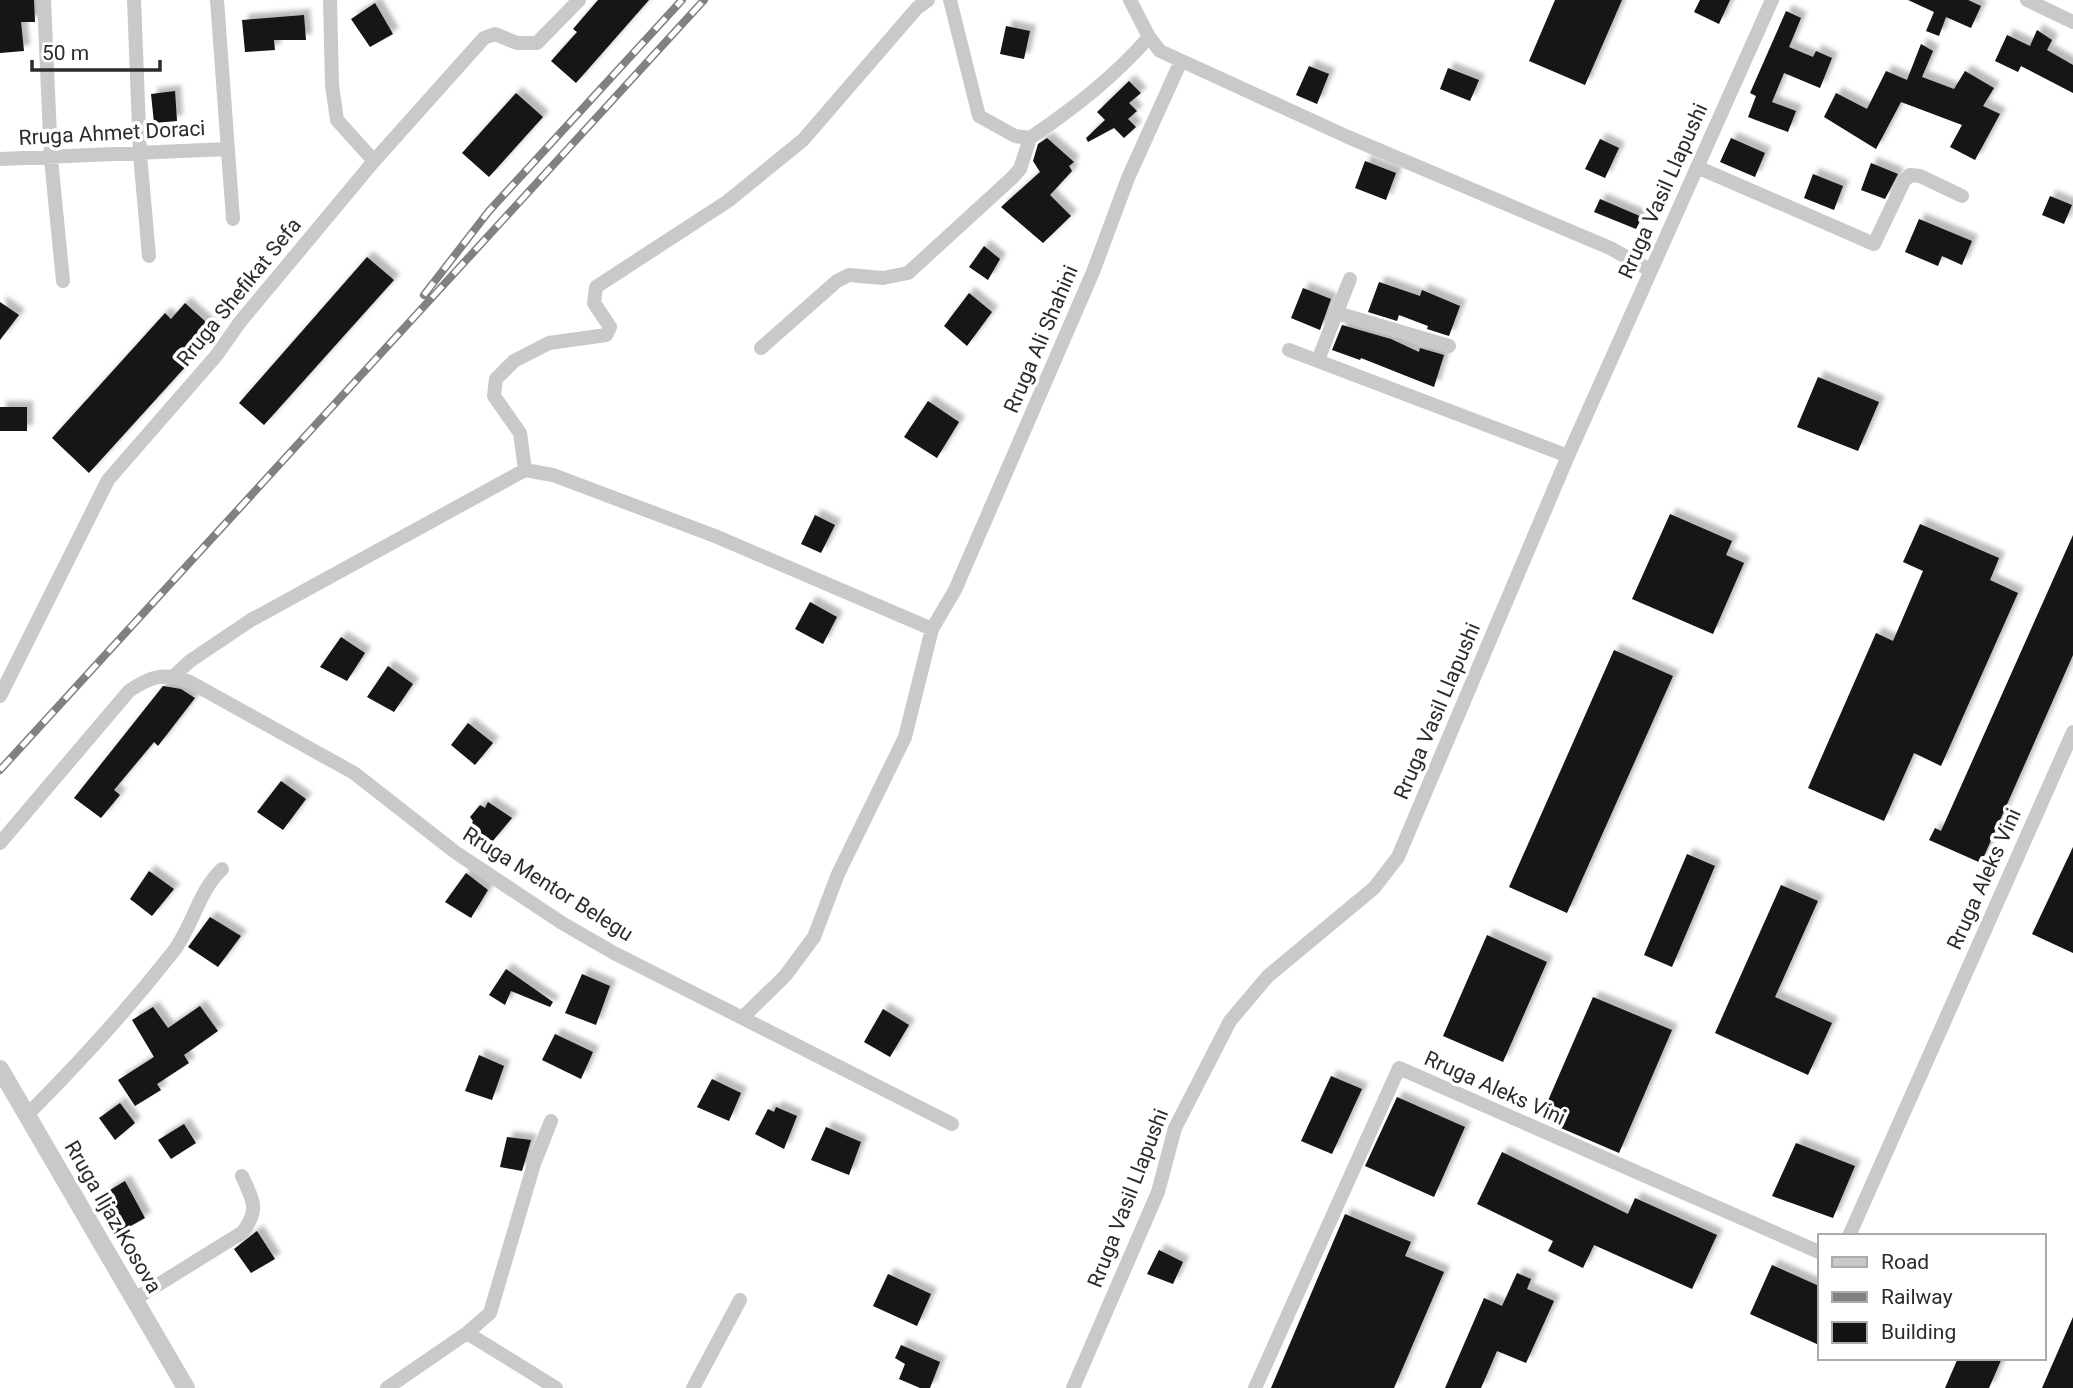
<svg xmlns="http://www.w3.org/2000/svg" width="2073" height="1388" font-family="Roboto,sans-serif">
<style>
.building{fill:#131313;filter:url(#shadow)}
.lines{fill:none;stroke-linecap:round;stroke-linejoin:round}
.minor{stroke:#c9c9c9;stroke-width:14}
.tertiary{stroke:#c9c9c9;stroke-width:18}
.rail-casing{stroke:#818181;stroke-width:8}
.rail{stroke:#fff;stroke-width:5;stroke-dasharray:16;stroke-linecap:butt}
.labels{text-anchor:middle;stroke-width:7;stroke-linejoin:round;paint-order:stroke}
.street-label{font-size:21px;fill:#2c2c2c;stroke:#fff}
</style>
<defs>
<filter id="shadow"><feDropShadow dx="6" dy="-6" stdDeviation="2" flood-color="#0004"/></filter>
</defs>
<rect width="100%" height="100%" fill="#fff"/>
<path class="building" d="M0 0H34L35 22H21L24 51 0 53Z
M598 0H649L576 83 551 61 577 32 573 29Z
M1555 0H1622L1585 85 1529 61Z
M1700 0H1730L1719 24 1694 12Z
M1908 0H1968L1981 6 1971 28 1946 17 1939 36 1926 31 1934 12Z
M375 3 393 34 370 47 351 19Z
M1786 11 1801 18 1789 47 1813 57 1816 51 1832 58 1820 88 1784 73 1772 102 1796 111 1788 132 1748 117 1756 96 1750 93Z
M304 15 306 40H274L275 50 245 52 242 20Z
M1006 26 1030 31 1024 59 1000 54Z
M2037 30 2052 40 2047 50 2073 65V93L2021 66 2018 72 1995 61 2007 35 2030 46Z
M1921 44 1933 51 1922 77 1954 89 1965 71 1994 88 1983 106 2000 114 1975 160 1950 147 1962 125 1901 102 1876 149 1824 117 1836 93 1867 109 1886 71 1907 80Z
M1309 66 1329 74 1317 104 1296 95Z
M1448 68 1479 80 1470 101 1440 89Z
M1129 81 1141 93 1129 103 1137 111 1128 119 1136 127 1124 138 1114 128 1088 142 1086 138 1105 120 1097 112Z
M175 91 177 121 154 123 151 94Z
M516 93 543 117 489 177 462 153Z
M1047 138 1074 162 1069 166 1072 171 1050 195 1071 216 1043 243 1001 207 1040 172 1033 161 1038 144Z
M1731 138 1765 153 1755 177 1720 162Z
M1600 139 1619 148 1605 178 1585 169Z
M1365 161 1396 173 1386 200 1355 188Z
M1871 163 1898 174 1885 199 1861 190Z
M1813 174 1843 186 1834 210 1804 198Z
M2050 196 2072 205 2064 224 2042 215Z
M1600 199 1642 217 1636 229 1594 212Z
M1919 219 1972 241 1962 265 1942 256 1938 266 1905 252Z
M984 246 1000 259 988 280 969 267Z
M367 257 394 280 264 425 239 403Z
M1379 282 1420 296 1422 290 1460 306 1449 336 1427 329 1428 326 1399 315 1397 321 1368 312Z
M1303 288 1331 299 1320 330 1291 318Z
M969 293 992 312 967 346 944 326Z
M0 302 19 315 0 340Z
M185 303 217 332 89 473 52 438 165 313 171 319Z
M1342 325 1391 339 1419 352 1420 348 1444 355 1434 387 1361 358 1360 360 1332 350Z
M1818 377 1879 402 1858 451 1797 427Z
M928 401 959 422 937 458 904 437Z
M0 407H27V431H0Z
M1670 514 1732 541 1726 555 1744 563 1713 634 1632 599Z
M815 515 835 525 821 553 801 544Z
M1920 524 1999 558 1990 580 2018 593 1941 766 1914 753 1884 821 1808 788 1876 633 1893 641 1923 571 1903 562Z
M2073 535V655L1981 863 1929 840 1935 828 1941 831Z
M810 602 837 617 823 644 795 629Z
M341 637 365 653 347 681 320 667Z
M1614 650 1673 676 1567 913 1509 887Z
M388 666 413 684 394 712 367 697Z
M163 686 181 689 195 698 158 746 154 742 114 790 120 795 101 818 74 798Z
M468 723 493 743 475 765 451 745Z
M281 781 306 799 283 830 257 812Z
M488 802 512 818 492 842 470 827 473 821 470 817 480 805 485 808Z
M2073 847V953L2032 934Z
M1687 854 1715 866 1672 967 1644 955Z
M149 871 174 889 152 916 130 899Z
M466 873 488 890 471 918 445 902Z
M1781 885 1818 901 1775 997 1832 1023 1808 1075 1715 1033Z
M210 917 241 936 218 967 188 947Z
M1487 935 1547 962 1503 1062 1443 1036Z
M506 969 553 1002 550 1007 511 991 505 1005 489 995Z
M582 974 610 986 596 1025 565 1013Z
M1593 997 1672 1030 1619 1153 1540 1119Z
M200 1006 218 1031 184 1055 189 1063 157 1084 161 1090 135 1106 118 1080 154 1057 132 1020 153 1007 168 1028Z
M883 1009 909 1025 890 1057 864 1042Z
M555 1034 593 1052 581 1079 542 1060Z
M479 1055 504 1066 492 1100 465 1091Z
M1331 1076 1362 1089 1332 1154 1301 1141Z
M712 1079 741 1093 729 1121 697 1107Z
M1397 1097 1465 1127 1434 1197 1365 1166Z
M120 1103 135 1123 115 1140 99 1118Z
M776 1107 797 1116 784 1149 755 1134 768 1109 774 1112Z
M184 1124 196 1143 171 1159 158 1140Z
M826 1127 861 1142 849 1175 811 1160Z
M507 1137 531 1140 522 1171 500 1167Z
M1796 1143 1855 1166 1833 1218 1772 1196Z
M1502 1152 1628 1214 1635 1198 1717 1235 1692 1289 1594 1245 1583 1268 1548 1251 1553 1241 1477 1204Z
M125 1181 145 1218 115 1235 101 1211 111 1203 105 1193Z
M1345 1214 1411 1242 1405 1256 1444 1272 1394 1388H1271Z
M257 1231 275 1259 251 1273 234 1249Z
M1159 1250 1183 1262 1173 1284 1147 1274Z
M1772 1265 1819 1286V1345L1750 1314Z
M1517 1273 1531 1279 1527 1289 1554 1301 1526 1363 1497 1351 1481 1388H1445L1484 1298 1502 1306Z
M888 1274 931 1294 917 1326 873 1306Z
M2073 1317V1388H2042Z
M901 1345 940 1362 930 1388H920L899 1379 905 1364 895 1358Z
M1958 1358H2002L1989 1388H1945Z"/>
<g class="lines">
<path class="minor" d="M44 0 51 159 63 281
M134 0 140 154 149 256
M217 0 233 219
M330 0 332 85 337 120 374 161
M950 0 979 116 1015 136 1030 138C1074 108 1113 78 1149 37
M1130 0 1149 37 1160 51 1348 137 1610 248 1650 270
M2027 0 2073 22
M0 159 227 149
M1697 167 1874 244 1904 181 1910 175 1920 176 1962 196
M1337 313 1449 346
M761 348 837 281 849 275 883 278 908 273 1012 178 1020 169 1030 138
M1289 350 1568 456
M1318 360 1350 279
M525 470 520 433 494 396 496 379 514 361 549 343 606 335 610 327 594 303 596 287 728 201 803 140 917 8 928 0
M174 676 190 661 251 620 525 470 553 475 715 536 932 629
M0 696 108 480 216 356 240 322 374 161 484 38 495 34 517 43H537L579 0
M0 843 129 691C151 676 164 672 190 682L354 773 455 852 562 923 614 953 952 1124
M744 1016 785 976 814 937 838 874 905 737 932 629 955 590 1093 272 1128 178 1181 61
M27 1115C78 1064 128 1009 173 952 193 926 198 892 222 869
M1849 1236 2073 732
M135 1299 243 1232C260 1208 253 1201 242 1176
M467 1333 556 1388
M387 1388 467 1333 490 1313 534 1164 551 1121
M693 1388 740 1300
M1073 1388 1158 1192 1175 1128 1230 1021 1268 976 1374 888 1398 857 1568 456 1772 0
M1255 1388 1399 1068 1819 1252"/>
<path class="tertiary" d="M0 1069 186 1388"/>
<g class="rail-casing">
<path id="rail" d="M424 295 489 211 682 0
M0 770 704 0"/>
</g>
<use href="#rail" class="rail"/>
</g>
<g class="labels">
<g class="street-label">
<text transform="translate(112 133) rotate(-3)" y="7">Rruga Ahmet Doraci</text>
<text transform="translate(1663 191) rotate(-66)" y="7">Rruga Vasil Llapushi</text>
<text transform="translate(239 292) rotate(-51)" y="7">Rruga Shefikat Sefa</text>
<text transform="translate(1041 339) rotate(-67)" y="7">Rruga Ali Shahini</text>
<text transform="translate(1437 711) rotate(-67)" y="7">Rruga Vasil Llapushi</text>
<text transform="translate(1984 879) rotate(-66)" y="7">Rruga Aleks Vini</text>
<text transform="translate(548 884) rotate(32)" y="7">Rruga Mentor Belegu</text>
<text transform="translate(1495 1088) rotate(24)" y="7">Rruga Aleks Vini</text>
<text transform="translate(1128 1198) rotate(-69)" y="7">Rruga Vasil Llapushi</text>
<text transform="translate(113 1217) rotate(60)" y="7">Rruga Iljaz Kosova</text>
</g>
</g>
<rect x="1818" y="1234" width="228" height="126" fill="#ffffff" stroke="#ababab" stroke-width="2"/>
<rect x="1832" y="1257" width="35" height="10" fill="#c9c9c9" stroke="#ababab" stroke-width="2"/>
<text x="1881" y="1269" font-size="21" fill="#2c2c2c">Road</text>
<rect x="1832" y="1292" width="35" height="10" fill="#818181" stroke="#ababab" stroke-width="2"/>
<text x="1881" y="1304" font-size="21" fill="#2c2c2c">Railway</text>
<rect x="1832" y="1322" width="35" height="21" fill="#131313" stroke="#ababab" stroke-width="2"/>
<text x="1881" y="1339" font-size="21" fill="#2c2c2c">Building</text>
<path d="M32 60v10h128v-10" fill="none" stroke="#2c2c2c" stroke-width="3.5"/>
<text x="42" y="60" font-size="21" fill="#2c2c2c" stroke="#ffffff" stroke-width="5" paint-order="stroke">50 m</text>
</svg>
